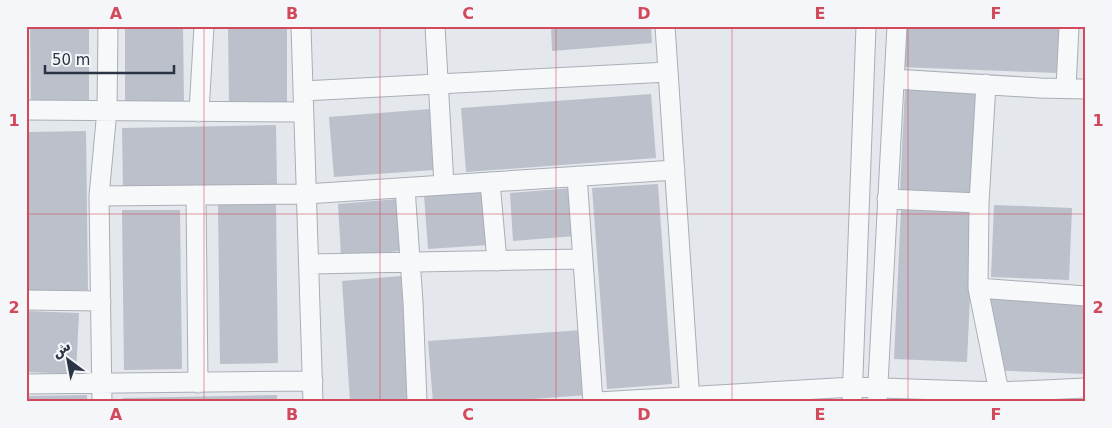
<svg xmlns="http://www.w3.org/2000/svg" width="1112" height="428" font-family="'DejaVu Sans','Noto Sans Arabic',sans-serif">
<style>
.building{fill:#bbc0ca}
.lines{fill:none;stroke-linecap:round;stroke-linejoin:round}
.minor-casing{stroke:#a9aeb7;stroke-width:21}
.minor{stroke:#f7f8fa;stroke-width:19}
.grid{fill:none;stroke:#d1495b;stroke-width:1;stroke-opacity:0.55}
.neatline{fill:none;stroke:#d1495b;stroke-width:2}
.grid-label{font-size:16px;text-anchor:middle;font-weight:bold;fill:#d1495b}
</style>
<rect width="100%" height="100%" fill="#e4e7ec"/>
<path class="building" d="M30 26H89V101L31 102Z
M125 26H183L184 102 125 103Z
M228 26H287V104L229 105Z
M551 26H651L652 43 552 51Z
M903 26H1060L1058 73 901 67Z
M905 87 977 90 972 195 900 192Z
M651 94 656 158 466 172 461 108Z
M430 109 434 170 334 177 329 117Z
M276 125 277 186 123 189 122 128Z
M86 131 88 290 29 291 28 132Z
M658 184 672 384 607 389 592 188Z
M572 188 575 236 513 241 510 193Z
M484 190 488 245 428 249 424 195Z
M398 199 401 251 341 256 338 204Z
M276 204 278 363 220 364 218 205Z
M994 205 1072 208 1069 280 991 277Z
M901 209 974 211 967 362 894 359Z
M122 210H180L182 369 124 370Z
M401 276 410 402H350L342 281Z
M990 295 1086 299V374L987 370Z
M26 311 79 313 76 374 26 372Z
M582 330 587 395 490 402H433L428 341Z
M87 395V402H26V396Z
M277 395V402H123V398Z"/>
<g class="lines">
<g class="minor-casing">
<path id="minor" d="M301 26 313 402
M435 26 444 185
M665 26 690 402
M894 79 1040 88 1086 89
M986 84 979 203 978 288 999 392
M1066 88 1069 26
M303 91 668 72
M26 110 303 112
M199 112 204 26
M577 176 593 402
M490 182 497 261
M405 188 413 302 417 402
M196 195 198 383
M99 196 306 194 675 170
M887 199 979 203
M309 264 583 259
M978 288 1086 296
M26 300 101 301
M26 384 313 381
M102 402 99 196 107 110 108 26
M598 402 853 387 999 392 1086 388
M852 402 866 26
M877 402 897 26"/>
</g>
<use href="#minor" class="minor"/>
</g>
<path class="grid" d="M204 26V402M380 26V402M556 26V402M732 26V402M908 26V402M26 214H1086"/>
<rect width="1112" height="428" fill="none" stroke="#f4f6f9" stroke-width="55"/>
<g transform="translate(68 360) rotate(328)" stroke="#f4f6f9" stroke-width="4" paint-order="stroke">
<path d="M0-4L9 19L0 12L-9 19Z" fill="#2b3445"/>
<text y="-8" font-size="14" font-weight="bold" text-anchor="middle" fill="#2b3445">ش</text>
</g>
<path d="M45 65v8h129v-8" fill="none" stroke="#2b3445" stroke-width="2.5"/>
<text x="52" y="65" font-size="15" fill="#2b3445" stroke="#f4f6f9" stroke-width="4" paint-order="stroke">50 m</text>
<rect x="28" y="28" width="1056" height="372" class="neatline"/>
<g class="grid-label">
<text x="116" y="19">A</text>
<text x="292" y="19">B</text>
<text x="468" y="19">C</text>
<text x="644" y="19">D</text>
<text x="820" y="19">E</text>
<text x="996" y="19">F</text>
<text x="14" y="126">1</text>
<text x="1098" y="126">1</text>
<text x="14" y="313">2</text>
<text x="1098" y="313">2</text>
<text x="116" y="420">A</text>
<text x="292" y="420">B</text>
<text x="468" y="420">C</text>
<text x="644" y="420">D</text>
<text x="820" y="420">E</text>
<text x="996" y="420">F</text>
</g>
</svg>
